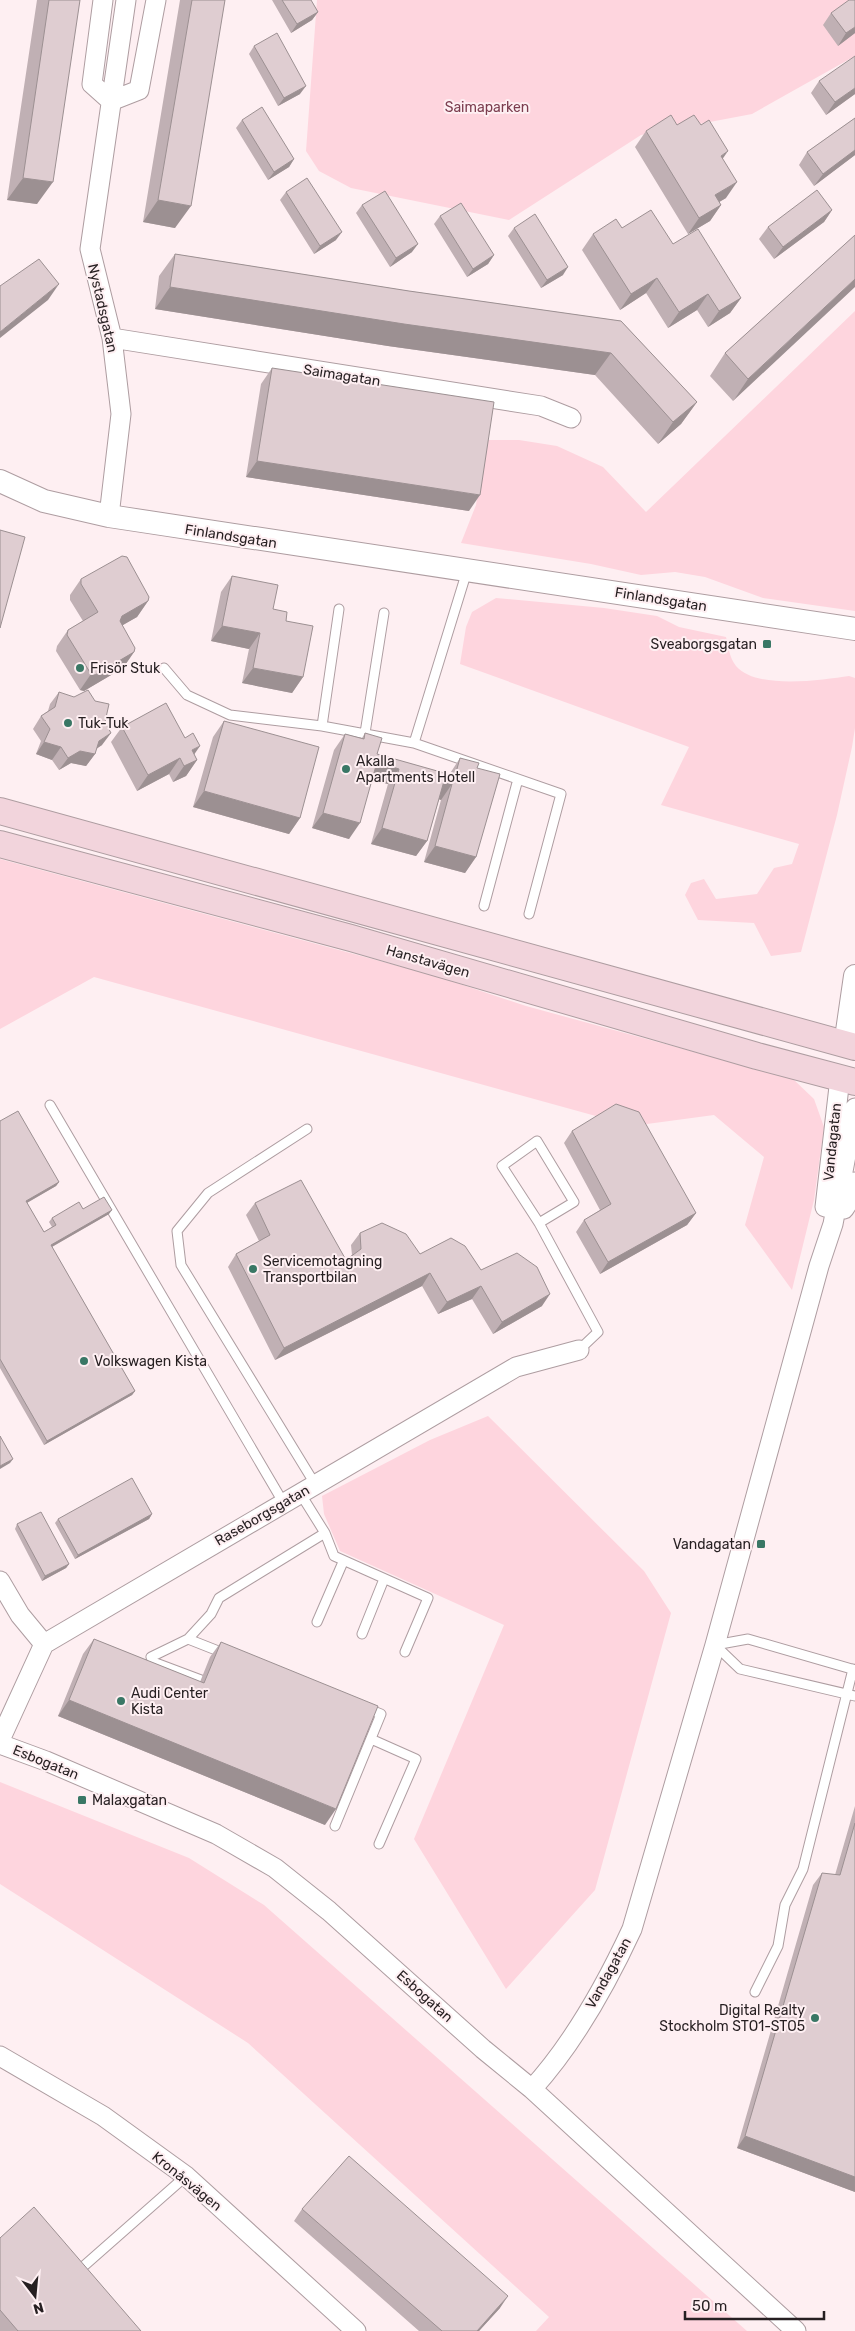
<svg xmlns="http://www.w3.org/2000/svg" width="855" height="2331" font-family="Rubik,sans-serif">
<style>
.green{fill:#fed5de}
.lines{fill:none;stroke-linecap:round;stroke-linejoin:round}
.service-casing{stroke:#ae9da1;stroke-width:11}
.minor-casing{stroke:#ae9da1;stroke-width:21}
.tertiary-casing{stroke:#ae9da1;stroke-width:24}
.secondary-casing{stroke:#ae9da1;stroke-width:28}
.service{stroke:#fff;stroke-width:9}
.minor{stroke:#fff;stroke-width:19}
.tertiary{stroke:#fff;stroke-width:22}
.secondary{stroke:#f2d4dc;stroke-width:26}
.wall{fill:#c0b0b4}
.shaded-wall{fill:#9c9092}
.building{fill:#dfcdd1;stroke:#9c9092}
.poi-dot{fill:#397765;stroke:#feeff2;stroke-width:2}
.labels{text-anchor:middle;stroke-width:4;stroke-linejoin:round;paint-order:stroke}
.park-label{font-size:14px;fill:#7c3d4f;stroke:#feeff2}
.street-label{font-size:14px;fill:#261f21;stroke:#feeff2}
.poi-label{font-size:14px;fill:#261f21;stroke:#feeff2;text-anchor:start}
</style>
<rect width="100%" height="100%" fill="#feeff2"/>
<path class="green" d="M317 0H855V56L752 114 641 135 509 220 351 188 319 171 306 151Z
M855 311V611L763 598 705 577 675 572 641 575 591 564 461 543 476 505 486 440H519L557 446 603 467 646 512Z
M496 598 604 608 657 616 679 627 726 637C729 648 729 657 736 666 756 690 822 680 849 676L855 678V728L852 747 837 815 801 952 771 956 754 923 698 920 685 895 691 883 704 879 716 899 757 894 774 868 792 864 799 844 661 805 689 747 460 664 466 627 472 612Z
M0 859 436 976 526 1006 793 1079 814 1099 824 1127 814 1200 792 1290 745 1225 764 1157 714 1115 632 1126 94 977 0 1029Z
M488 1416 644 1571 671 1613 595 1890 506 1989 414 1839 504 1625 340 1551 324 1514 322 1496 430 1440Z
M0 1782 189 1858 264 1905 747 2331H536L549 2317 248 2043 0 1884Z"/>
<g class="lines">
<g class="service-casing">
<path id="service" d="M164 668 187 695 230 715 322 726 414 743 561 794 529 914
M322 726 339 609
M365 733 384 613
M414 743 467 571
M484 906 518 779
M50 1105 283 1502
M307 1129 208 1193 177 1231 181 1265 315 1484
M539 1223 502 1166 537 1141 574 1202 539 1223 598 1332 579 1350
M325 1533 334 1556 428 1598 405 1652
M317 1622 343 1562
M362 1634 384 1579
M188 1639 151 1657 153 1662 201 1680
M715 1645 740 1669 855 1696
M715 1645 748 1639 855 1670
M226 1654 188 1639 211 1614 219 1598 325 1533 300 1493
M371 1739 416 1759 379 1844
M335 1826 381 1714 366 1708
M755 1992 778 1946 785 1905 803 1869 853 1669
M77 2272 186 2176"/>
</g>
<g class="minor-casing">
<path id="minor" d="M103 0 92 84 111 101 139 90 156 0
M112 338 541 406 571 418
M109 516 121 414 112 338 90 249 126 0
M825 1207 840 1078
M844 1209 851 1198 855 1182
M0 1581 20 1615 44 1644
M0 1740 44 1644 516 1367 579 1350
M0 1744 46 1761 216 1834 275 1868 329 1911 483 2049 532 2089 796 2331
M0 2056 103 2116 186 2176 356 2331
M532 2089C574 2043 606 1985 632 1929L715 1645 819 1266 833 1224 855 1108"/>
</g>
<g class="tertiary-casing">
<path id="tertiary" d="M0 481 44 501 109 516 855 629
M845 1045 855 976"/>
</g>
<g class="secondary-casing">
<path id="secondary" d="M0 811 855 1047
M0 844 351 938 757 1056 855 1082"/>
</g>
<use href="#service" class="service"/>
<use href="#minor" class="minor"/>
<use href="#tertiary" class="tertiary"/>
<use href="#secondary" class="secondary"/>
</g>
<path class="wall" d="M37 0H80L37 204 7 200Z
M180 0H225L175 228 143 222Z
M272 0H311L318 12 312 20 291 33Z
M831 13 855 33 838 46 823 25Z
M254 46 300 94 278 106 249 54Z
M819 81 855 94 826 115 811 93Z
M855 118V155L814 186 799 165 807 152Z
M242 120 294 159 289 167 268 180 236 128Z
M677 125 723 159 726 198 719 202 721 205 710 221 688 234 635 147 646 131Z
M286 192 336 240 314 254 280 200Z
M362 205 412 252 390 267 356 213Z
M832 210 824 222 774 259 759 239 768 227Z
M440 216 494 255 488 264 467 277 434 224Z
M514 228 563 275 541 288 508 236Z
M593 234 673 244 741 298 730 313 708 327 697 310 668 328 646 293 620 310 582 250Z
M855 235 733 401 710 376 725 353Z
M175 254 409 291 621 321 697 402 681 424 658 444 595 375 388 346 155 309 159 276Z
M272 368 469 511 246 477 261 384Z
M232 576 273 609 286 621 303 677 292 693 242 683 249 649 211 641 221 592Z
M81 579 148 601 137 617 122 625 134 652 123 668 84 691 80 690 56 651 57 646 68 630 83 621 70 600V595Z
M59 692 105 722 102 745 96 749 95 754 86 766 71 763 59 770 52 760 36 754 41 741 33 729 41 716 48 711 50 704Z
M224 721 300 818 289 834 193 807 213 737Z
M122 727 194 754 197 760 186 776 173 782 169 774 137 791 111 742Z
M365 733 377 754 449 775 460 758 477 768 476 857 465 873 424 862 441 800 439 799 427 841 416 856 371 844 388 784 372 780 349 839 312 828 334 750 345 734 362 738Z
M0 1121 59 1182 56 1186 27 1203 44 1232 52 1227 49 1222 52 1218 83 1209 109 1214 52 1247 135 1391 132 1395 44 1445 0 1368Z
M572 1131 696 1213 687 1225 600 1274 576 1232 584 1220 600 1210 564 1143Z
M255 1203 346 1260 352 1255 351 1245 360 1233 420 1254 481 1270 542 1306 493 1334 472 1299 438 1314 422 1286 275 1360 228 1267 236 1254 259 1241 246 1215Z
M152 1514 149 1519 75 1559 55 1523 58 1519Z
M17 1524 69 1564 66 1568 42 1581 15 1529Z
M94 1639 200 1682 210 1657 221 1642 325 1825 58 1716 83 1654Z
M855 1806V2192L737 2148 813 1885 822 1873 835 1875Z
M302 2209 500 2308 479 2331H419L294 2221Z
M0 2238 141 2331H0Z"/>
<path class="shaded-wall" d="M318 12 312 20 291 33 297 24Z
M855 27V33L838 46 846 33Z
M306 86 300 94 278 106 284 98Z
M855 88V94L826 115 835 102Z
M855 150V155L814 186 823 174Z
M728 151 717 167 721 156Z
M294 159 289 167 268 180 274 172Z
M23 178 53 182 37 204 7 200Z
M737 182 726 198 704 211 715 195Z
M158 200 191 206 175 228 143 222Z
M721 205 710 221 688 234 699 218Z
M832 210 824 222 774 259 783 247Z
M342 232 336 240 314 254 320 246Z
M418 244 412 252 390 267 396 258Z
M494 255 488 264 467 277 473 269Z
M568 267 563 275 541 288 547 280Z
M657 278 646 293 620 310 631 294Z
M855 279V287L733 401 748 379Z
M59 284 48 300 0 338V332Z
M170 287 611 353 595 375 388 346 155 309Z
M708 294 697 310 668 328 679 312Z
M741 298 730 313 708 327 719 311Z
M697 402 681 424 658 444 673 422Z
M257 461 480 495 469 511 246 477Z
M148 601 137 617 111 632 122 616Z
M222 626 260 633 249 649 211 641Z
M134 652 123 668 84 691 80 690 91 674Z
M253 668 303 677 292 693 242 683Z
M111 733 102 745 90 753 99 741Z
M44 742 61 747 52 760 36 754Z
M200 746 189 762 192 750Z
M80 751 95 754 86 766 71 763 59 770 68 758Z
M180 758 169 774 137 791 148 775Z
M197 760 186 776 173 782 184 766Z
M377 762 399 769 388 784 366 778Z
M444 781 452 784 441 800 433 797Z
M204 791 300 818 289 834 193 807Z
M323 813 360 823 349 839 312 828Z
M382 828 427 841 416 856 371 844Z
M435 846 476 857 465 873 424 862Z
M59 1182 56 1186 23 1205 26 1201Z
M112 1210 109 1214 48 1249 51 1245Z
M696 1213 687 1225 600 1274 608 1262Z
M430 1273 422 1286 275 1360 284 1348Z
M481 1286 472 1299 438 1314 447 1302Z
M550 1294 542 1306 493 1334 502 1322Z
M135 1391 132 1395 44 1445 47 1441Z
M13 1459 10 1463 0 1469V1466Z
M152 1514 149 1519 75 1559 78 1555Z
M69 1564 66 1568 42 1581 45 1576Z
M69 1700 336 1809 325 1825 58 1716Z
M745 2136 855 2177V2192L737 2148Z
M508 2296 500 2308 479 2331H477Z"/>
<path class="building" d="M49 0H80L53 182 23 178Z
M192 0H225L191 206 158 200Z
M282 0H311L318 12 297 24Z
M849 0H855V27L846 33 831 13Z
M277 33 306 86 284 98 254 46Z
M855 56V88L835 102 819 81Z
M262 107 294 159 274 172 242 120Z
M671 115 677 125 694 115 701 125 709 120 728 151 721 156 737 182 715 195 721 205 699 218 646 131Z
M855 118V150L823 174 807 152Z
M307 178 342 232 320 246 286 192Z
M817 190 832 210 783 247 768 227Z
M385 191 418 244 396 258 362 205Z
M461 203 494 255 473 269 440 216Z
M651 210 673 244 698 229 741 298 719 311 708 294 679 312 657 278 631 294 593 234 616 219 622 228Z
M535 214 568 267 547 280 514 228Z
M855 235V279L748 379 725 353Z
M175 254 409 291 621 321 697 402 673 422 611 353 404 324 170 287Z
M39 259 59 284 0 332V286Z
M272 368 494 402 480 495 257 461Z
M0 530 25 537 0 628Z
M122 556 127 557 149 597 148 601 122 616 120 621 135 648 134 652 95 675 91 674 67 635 68 630 98 612 81 584V579Z
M232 576 278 585 273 609 287 612 286 621 313 626 303 677 253 668 260 633 222 626Z
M88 690 95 701 109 704 105 722 111 733 99 741 95 754 80 751 68 758 61 747 44 742 50 729 41 716 55 707 59 692 74 697Z
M166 703 185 738 193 733 200 746 192 750 197 760 184 766 180 758 148 775 122 727Z
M224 721 319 747 300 818 204 791Z
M365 733 382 738 377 754 455 776 460 758 479 763 477 768 500 774 476 857 435 846 452 784 444 781 427 841 382 828 399 769 377 762 360 823 323 813 345 734 364 739Z
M616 1104 639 1112 696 1213 608 1262 584 1220 611 1204 572 1131Z
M18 1111 59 1182 26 1201 44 1232 56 1225 52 1218 79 1202 83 1209 104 1197 112 1210 51 1245 135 1391 47 1441 0 1359V1121Z
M301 1180 346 1260 361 1249 360 1233 382 1223 406 1234 420 1254 451 1238 465 1246 481 1270 517 1253 537 1267 550 1294 502 1322 481 1286 447 1302 430 1273 284 1348 236 1254 270 1235 255 1203Z
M0 1436 13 1459 0 1466Z
M132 1478 152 1514 78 1555 58 1519Z
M41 1512 69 1564 45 1576 17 1524Z
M94 1639 204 1683 221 1642 378 1706 336 1809 69 1700Z
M855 1823V2177L745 2136 822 1873 840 1875Z
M349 2156 508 2296 477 2331H442L302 2209Z
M34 2207 141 2331H18L0 2310V2238Z"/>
<g class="poi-dot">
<rect x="762" y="639" width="10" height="10" rx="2.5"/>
<circle cx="80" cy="668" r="5"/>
<circle cx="68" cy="723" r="5"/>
<circle cx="346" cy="769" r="5"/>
<circle cx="253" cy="1269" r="5"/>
<circle cx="84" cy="1361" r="5"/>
<rect x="756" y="1539" width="10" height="10" rx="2.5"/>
<circle cx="121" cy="1701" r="5"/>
<rect x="77" y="1795" width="10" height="10" rx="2.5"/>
<circle cx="815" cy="2018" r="5"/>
</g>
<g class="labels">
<g class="park-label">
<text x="487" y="112">Saimaparken</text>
</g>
<g class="street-label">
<text transform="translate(103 308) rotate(77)" y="5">Nystadsgatan</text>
<text transform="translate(342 375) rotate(9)" y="5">Saimagatan</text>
<text transform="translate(231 536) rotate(9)" y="5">Finlandsgatan</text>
<text transform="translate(661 599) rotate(9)" y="5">Finlandsgatan</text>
<text transform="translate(428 961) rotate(16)" y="5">Hanstavägen</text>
<text transform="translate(832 1142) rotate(-84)" y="5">Vandagatan</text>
<text transform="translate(262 1515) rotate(-30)" y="5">Raseborgsgatan</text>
<text transform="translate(46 1762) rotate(22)" y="5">Esbogatan</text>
<text transform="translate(608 1973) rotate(-61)" y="5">Vandagatan</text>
<text transform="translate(425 1996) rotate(42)" y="5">Esbogatan</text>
<text transform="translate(187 2181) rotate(39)" y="5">Kronåsvägen</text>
</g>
<g class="poi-label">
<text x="757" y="649" text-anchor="end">Sveaborgsgatan</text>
<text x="90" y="673">Frisör Stuk</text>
<text x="78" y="728">Tuk-Tuk</text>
<text x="356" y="766">Akalla<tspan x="356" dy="16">Apartments Hotell</tspan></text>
<text x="263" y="1266">Servicemotagning<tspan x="263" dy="16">Transportbilan</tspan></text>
<text x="94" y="1366">Volkswagen Kista</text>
<text x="751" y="1549" text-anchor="end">Vandagatan</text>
<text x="131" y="1698">Audi Center<tspan x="131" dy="16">Kista</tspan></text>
<text x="92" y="1805">Malaxgatan</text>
<text x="805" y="2015" text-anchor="end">Digital Realty<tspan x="805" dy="16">Stockholm STO1-STO5</tspan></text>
</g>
</g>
<g transform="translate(35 2296) rotate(164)" stroke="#feeff2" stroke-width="4" paint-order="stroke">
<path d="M0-4L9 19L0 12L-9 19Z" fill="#261f21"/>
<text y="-8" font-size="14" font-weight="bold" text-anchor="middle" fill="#261f21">N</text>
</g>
<path d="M685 2311v8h139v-8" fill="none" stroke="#261f21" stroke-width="2.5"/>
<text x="692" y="2311" font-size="15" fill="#261f21" stroke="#feeff2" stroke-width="4" paint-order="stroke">50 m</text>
</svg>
